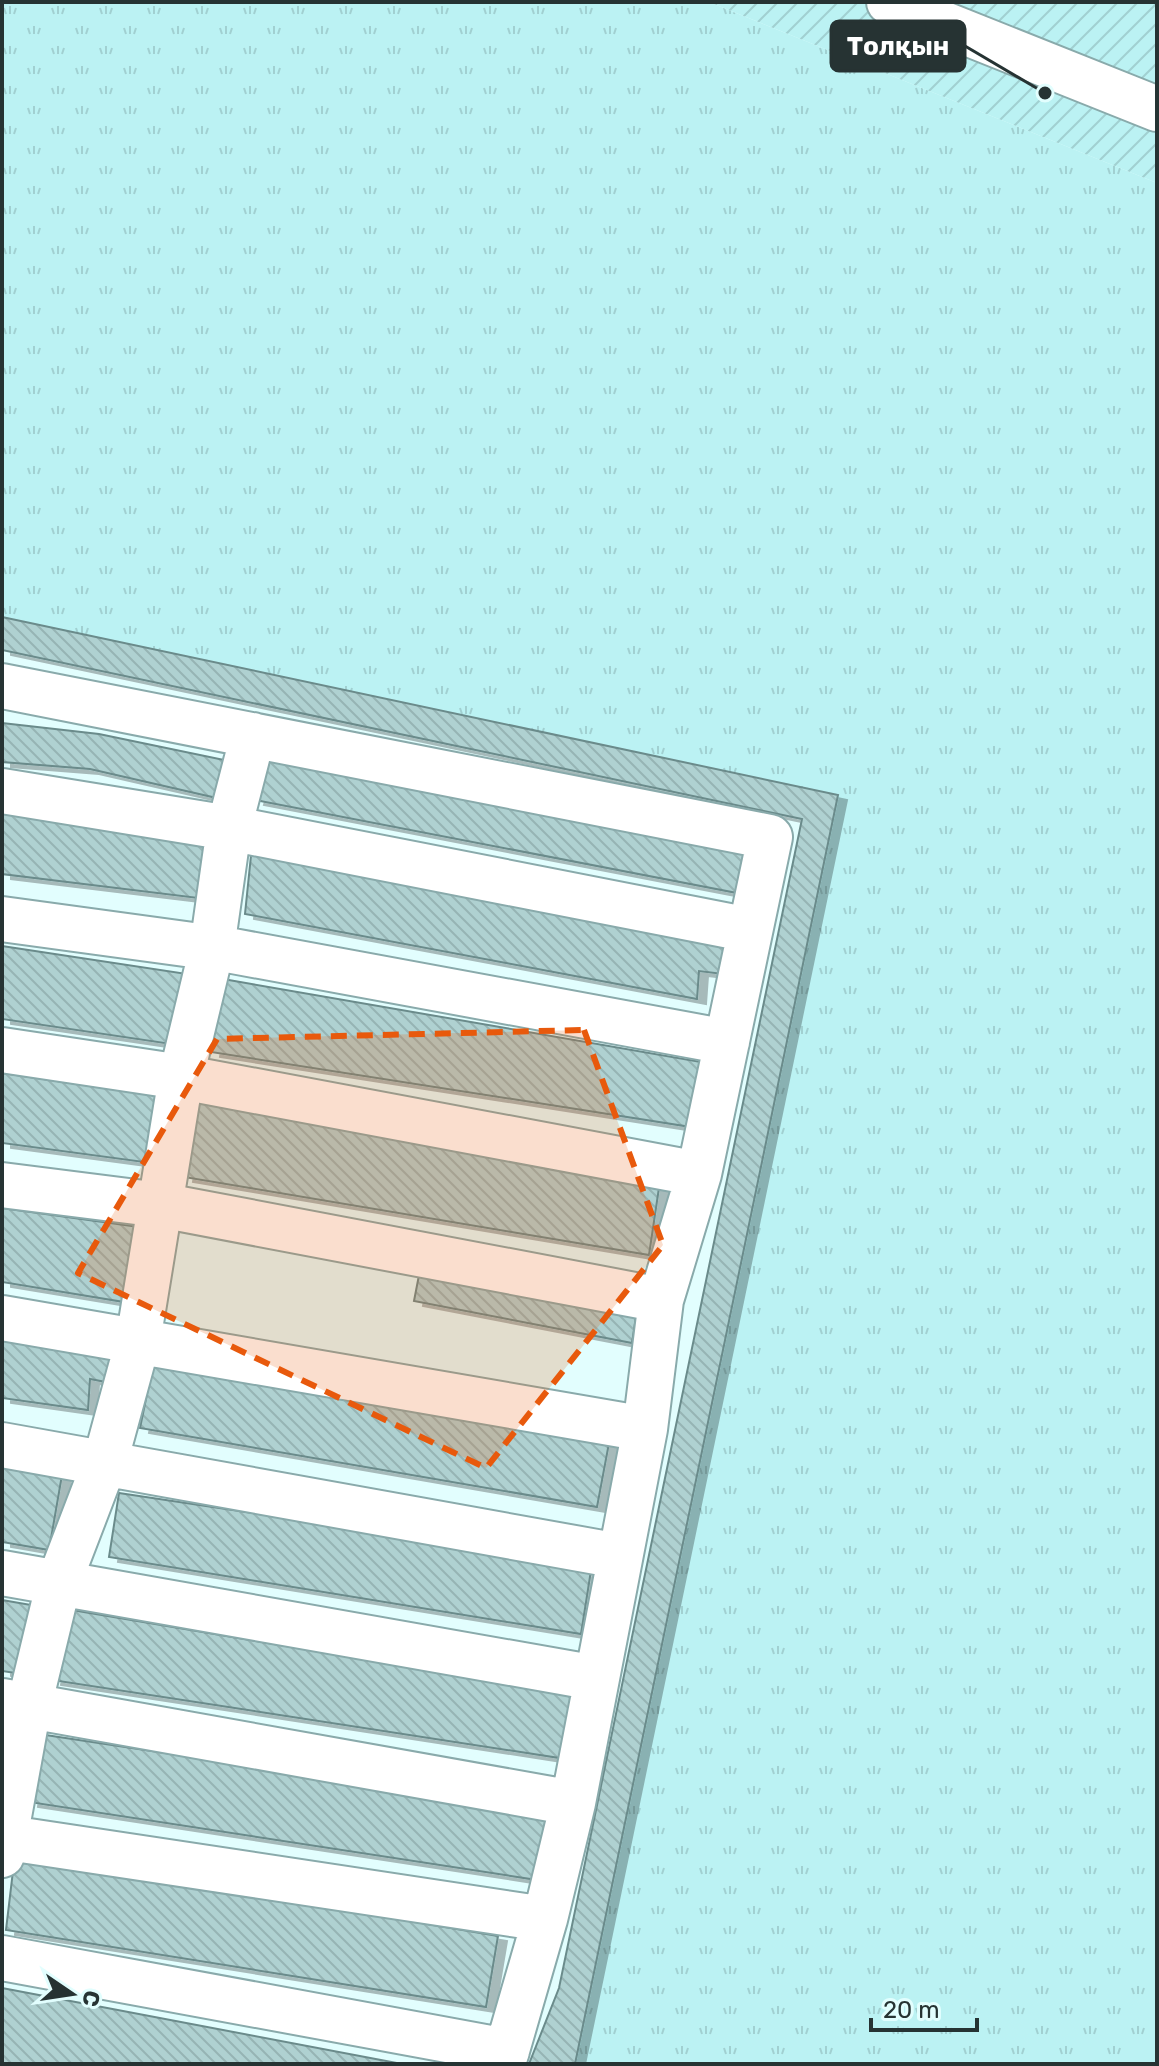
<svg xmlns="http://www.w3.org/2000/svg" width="1159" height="2066" font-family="Rubik,sans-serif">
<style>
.grass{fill:url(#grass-tufts)}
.garden{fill:url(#garden-furrows)}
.building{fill:url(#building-back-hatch);stroke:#6b8b8b;stroke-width:2;filter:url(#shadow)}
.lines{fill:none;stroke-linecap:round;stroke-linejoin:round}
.minor-casing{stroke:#89aaab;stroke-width:48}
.minor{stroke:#fff;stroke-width:44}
.marked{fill:#e8590c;fill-opacity:0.2;stroke:#e8590c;stroke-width:6;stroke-dasharray:16 10;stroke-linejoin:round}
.leader{fill:none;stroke:#263333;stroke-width:3}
.callout-dot{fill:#263333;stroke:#e2fefe;stroke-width:3}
.callout{fill:#263333;stroke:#263333;stroke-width:3}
.callout-label{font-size:26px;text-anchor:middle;font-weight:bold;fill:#fff}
</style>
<defs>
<pattern id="grass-tufts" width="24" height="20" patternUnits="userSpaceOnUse" patternTransform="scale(2)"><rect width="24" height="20" fill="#bbf2f3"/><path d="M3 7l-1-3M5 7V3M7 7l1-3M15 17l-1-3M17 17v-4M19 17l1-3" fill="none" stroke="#a1d0d1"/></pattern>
<pattern id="garden-furrows" width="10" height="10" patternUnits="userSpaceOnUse" patternTransform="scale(2)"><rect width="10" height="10" fill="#bbf2f3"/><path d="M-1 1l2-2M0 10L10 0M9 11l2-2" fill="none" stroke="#a1d0d1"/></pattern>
<pattern id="building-back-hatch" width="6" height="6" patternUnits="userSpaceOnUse" patternTransform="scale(2)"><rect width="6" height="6" fill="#afd1d1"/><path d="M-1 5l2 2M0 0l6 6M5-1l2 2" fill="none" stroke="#96b4b4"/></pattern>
<filter id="shadow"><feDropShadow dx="9" dy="5" stdDeviation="0" flood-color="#0004"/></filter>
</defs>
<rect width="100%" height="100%" fill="#e2fefe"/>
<path class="grass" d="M2 2H709L1157 183V2064H575L837 795 2 617Z"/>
<path class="garden" d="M709 2H1157V183Z"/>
<path class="building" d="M2 617 838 795 575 2064H529L559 1988 802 819 2 650Z
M2 723 99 734 229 761 221 799 90 769 2 762Z
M267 758 747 855 737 893 255 800Z
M2 810 213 841 198 898 2 874Z
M252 846 730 941 723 974 699 971 697 999 245 914Z
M2 946 187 974 171 1044 2 1019Z
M223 979 701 1062 691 1127 211 1052Z
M2 1073 160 1096 151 1163 2 1143Z
M197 1097 660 1181 649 1255 184 1177Z
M2 1208 139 1227 124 1302 2 1282Z
M420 1270 637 1310 632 1343 414 1301Z
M2 1336 117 1354 111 1383 90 1379 88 1410 2 1398Z
M155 1355 609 1443 597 1507 140 1428Z
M2 1466 62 1475 49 1550 2 1542Z
M119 1493 592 1564 581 1634 109 1557Z
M2 1600 37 1606 22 1674 2 1671Z
M66 1609 577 1695 566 1759 52 1680Z
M39 1734 550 1811 537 1880 29 1802Z
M15 1854 498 1936 486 2007 6 1930Z
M2 1988 402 2064H2Z"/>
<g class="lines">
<g class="minor-casing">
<path id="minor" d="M889 2 1157 109
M2 686 770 837 699 1174 661 1300 645 1429 573 1803 545 1919 503 2064
M2 791 229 828 750 930
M2 919 222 949 727 1042
M2 1050 181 1077 699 1174
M2 1185 160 1205 661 1300
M2 1318 645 1429
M2 1445 619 1556
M2 1573 596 1678
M2 1701 573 1803
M2 1837 545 1919
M2 1855 29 1706 59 1582 105 1462 138 1341 181 1077 212 948 229 828 253 735
M2 1958 507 2051"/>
</g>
<use href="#minor" class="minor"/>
</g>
<path class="marked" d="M584 1030 663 1245 486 1468 78 1273 217 1039Z"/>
<path class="leader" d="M1045 93L965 46"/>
<circle class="callout-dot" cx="1045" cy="93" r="8"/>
<rect class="callout" x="831" y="21" width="134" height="50" rx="8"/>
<g class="callout-label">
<text x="898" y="55">Толқын</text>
</g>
<rect width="1159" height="2066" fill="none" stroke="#263333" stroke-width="8"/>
<g transform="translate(72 1994) rotate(103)" stroke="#e2fefe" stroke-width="6" paint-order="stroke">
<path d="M0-6L14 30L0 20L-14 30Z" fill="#263333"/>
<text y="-12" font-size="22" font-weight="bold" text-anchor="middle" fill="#263333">С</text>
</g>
<path d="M871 2018v12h106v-12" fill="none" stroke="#263333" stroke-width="4"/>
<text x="883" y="2018" font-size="24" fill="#263333" stroke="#e2fefe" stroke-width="6" paint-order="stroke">20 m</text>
</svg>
